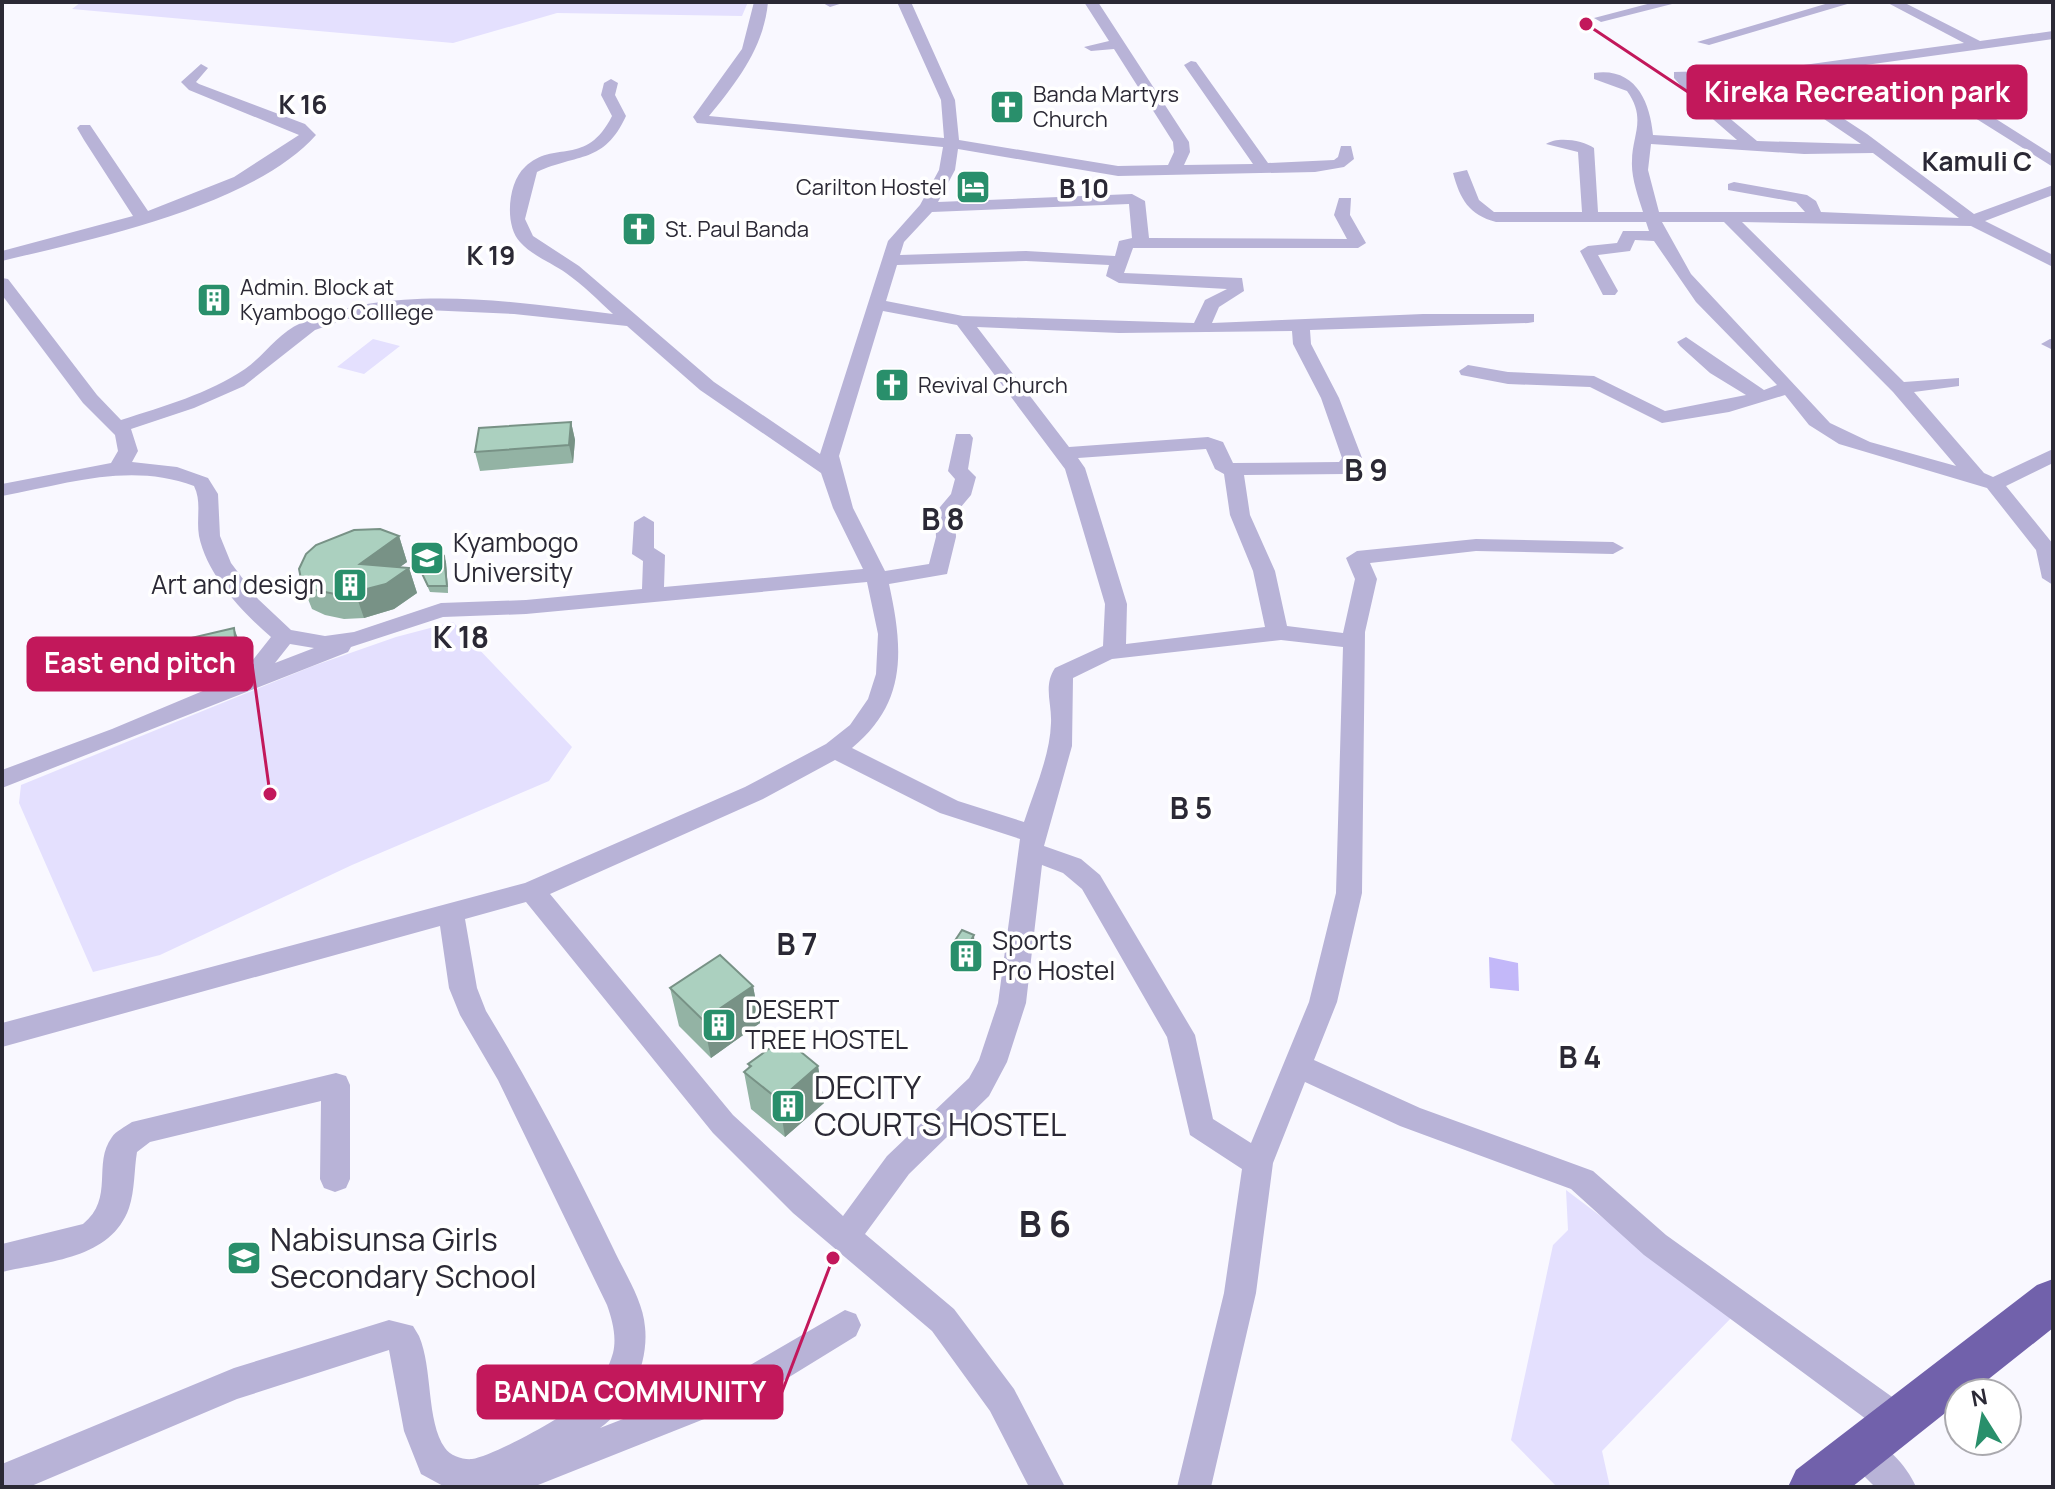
<svg xmlns="http://www.w3.org/2000/svg" width="2055" height="1489" font-family="Manrope,sans-serif">
<style>
.green{fill:#e4e0fe}
.water{fill:#c3b8f9}
.lines{fill:none;stroke-linecap:round;stroke-linejoin:round}
.minor{fill:#b8b3d7;fill-rule:evenodd}
.highway{fill:#7161ab;fill-rule:evenodd}
.wall{fill:#93b3a4}
.shaded-wall{fill:#789286}
.building{fill:#abd0bf;stroke:#789286;stroke-width:2}
.labels{text-anchor:middle;stroke-width:7;stroke-linejoin:round;paint-order:stroke}
.far-poi-label{font-size:22px;fill:#2b2935;stroke:#fff;text-anchor:start}
.far-quarter-label{font-size:26px;font-weight:bold;fill:#2b2935;stroke:#fff}
.poi-label{font-size:26px;fill:#2b2935;stroke:#fff;text-anchor:start}
.quarter-label{font-size:30px;font-weight:bold;fill:#2b2935;stroke:#fff}
.near-poi-label{font-size:32px;fill:#2b2935;stroke:#fff;text-anchor:start}
.near-quarter-label{font-size:36px;font-weight:bold;fill:#2b2935;stroke:#fff}
.leader{fill:none;stroke:#c2185b;stroke-width:3}
.callout-dot{fill:#c2185b;stroke:#fff;stroke-width:3}
.callout{fill:#c2185b;stroke:#c2185b;stroke-width:3}
.callout-label{font-size:28px;text-anchor:middle;font-weight:bold;fill:#fff}
</style>
<rect width="100%" height="100%" fill="#f9f8ff"/>
<path class="green" d="M81 2H748L742 16 557 13 453 43 72 9Z
M373 339 400 346 364 374 337 367Z
M453 622 572 747 549 781 352 865 160 955 93 972 19 803 21 785 313 666 396 637Z
M1566 1190 1733 1316 1602 1451 1610 1487H1557L1511 1440 1553 1245 1568 1230Z"/>
<path class="water" d="M1489 957 1518 963 1519 991 1490 988Z"/>
<g class="lines">
<path class="minor" d="M754 2H768C764 47 737 82 709 116L944 138 941 100 897 2H911L955 100 959 140 1118 166 1168 165 1174 152 1173 142 1114 49 1091 51 1084 47 1109 41 1084 2H1098L1189 142 1190 152 1184 165 1253 164 1184 65 1191 61 1196 62 1268 163 1334 160 1338 157 1341 146H1351L1354 159 1344 167 1315 172 1118 176 958 149 955 170 938 202 1132 194 1145 201 1149 238 1347 239 1334 215 1339 198H1351L1350 215 1366 243 1358 248H1133L1124 273 1242 278 1244 291 1219 307 1212 323 1423 314H1534V322L1528 323 1310 330 1311 344 1339 398 1362 458 1352 472 1345 474 1244 475 1250 515 1275 571 1287 626 1343 633 1355 579 1346 558 1357 551 1476 539 1613 542 1624 548 1613 554 1476 551 1370 563 1377 579 1365 632 1362 893 1337 1002 1314 1060 1420 1108 1593 1171 1666 1235 1909 1409 1914 1421 1909 1433 1897 1438 1885 1433 1644 1255 1571 1189 1400 1126 1305 1082 1273 1163 1256 1293 1211 1487H1177L1224 1293 1242 1169 1190 1135 1167 1037 1082 889 1063 873 1042 865 1026 1003 1007 1062 989 1096 909 1174 865 1234 954 1309 1014 1389 1065 1487H1029L990 1411 932 1331 793 1213 713 1133 526 902 465 919 477 988 486 1011C533 1088 574 1167 613 1248 624 1272 643 1300 645 1327 649 1362 630 1407 600 1428L728 1378 845 1310 856 1314 861 1325 856 1336 752 1400 533 1487H445L421 1474 404 1431 389 1350 237 1399 29 1487H2V1464L234 1368 389 1320 413 1326 419 1336C433 1368 426 1421 445 1448 450 1456 464 1460 472 1459 494 1456 574 1412 589 1395 600 1383 609 1368 613 1353 617 1337 612 1319 607 1305L498 1080 460 1015 449 988 440 926 2 1047V1023L525 883 745 787 826 744 850 725 868 699 876 674 878 634 867 582 526 614 443 617 351 647 348 652 2 788V770L112 729 241 675 271 637C242 612 207 575 199 536 196 518 202 502 194 486 130 462 67 484 2 496V484L111 463 118 451 115 435 83 403 2 295V278L8 279 97 395 121 420C164 406 208 394 245 369 265 355 278 333 301 323 397 282 513 302 613 314 598 300 583 285 566 273 552 263 531 255 520 242 504 225 508 182 525 167 554 139 586 168 612 116L601 95 604 83 611 79 618 83 615 95 626 116C604 164 578 153 537 172L525 219 533 236 579 266 714 382 820 454 888 241 920 205 939 170 943 147 697 123 693 117 742 49ZM1129 204 1132 238 1119 241 1115 256 1026 251 900 255 904 242 932 212ZM1026 261 1109 265 1106 276 1119 283 1227 289 1205 300 1194 323 963 316 886 301 897 265ZM426 310 514 314 627 326 700 390 821 473 833 508 863 569 664 587 665 555 654 548V522L644 516 634 522 632 554 643 561 642 589 526 600 441 603 354 632 325 636 291 630 258 599 231 563 220 536 218 494 208 478 177 467 132 462 138 451 131 429 194 408 244 386 315 330 347 319ZM883 311 957 325 1065 469 1105 604 1103 646 1055 668C1043 686 1052 703 1051 723 1050 756 1034 791 1024 822L958 801 852 748C908 702 903 648 889 584L947 574 956 537 955 514 971 495 976 477 968 469 973 438 970 434H956L948 471 955 479 951 494 935 513 936 537 929 564 885 571 853 508 839 456ZM977 327 1119 333 1292 331 1293 344 1321 398 1342 458 1339 462 1233 463 1223 442 1208 437 1069 447ZM1206 449 1215 469 1224 474 1230 515 1253 571 1265 627 1126 644 1127 604 1085 468 1078 458ZM1281 640 1343 647 1336 893 1309 1002 1251 1143 1213 1119 1195 1035 1100 875 1081 859 1044 846 1072 746 1073 678 1112 659ZM290 644 314 648 275 663ZM835 760 940 813 1020 839 998 1003 979 1060 969 1078 887 1156 843 1216 733 1115 550 894 763 799Z
M846 2 830 7 823 3 824 2Z
M1655 2H1680L1601 22 1594 18Z
M1832 2H1854L1709 45 1697 42Z
M1886 2H1903L1980 41 2053 31V39L1786 76 1803 92 1867 134 1974 214 2053 185V195L1985 221 2053 255V267L1971 226 1742 222 1904 382 1959 378V386L1914 392 1984 473 1993 477 2053 449V463L2006 486 2053 544V585L2042 578 2036 550 1987 488 1839 444 1809 425 1785 395 1729 412 1662 423 1590 387 1508 384 1461 375 1459 371 1468 365 1508 372 1594 376 1665 411 1746 395 1710 373 1680 346 1677 342 1686 337 1764 390 1777 385 1696 302 1654 241 1635 240 1630 251 1598 255 1618 291 1615 295H1603L1580 251 1588 246 1617 243 1623 231H1649L1646 222H1496C1469 215 1460 199 1453 173L1467 170 1479 200 1494 212H1582L1578 152 1546 144C1557 136 1583 140 1594 148L1598 212H1643C1638 196 1631 177 1632 161 1632 135 1647 119 1627 91L1594 79V73C1635 67 1650 101 1653 135L1737 140 1699 107 1674 78V72L1775 69 1964 43ZM1771 77 1793 98 1861 144 1757 141 1709 101 1690 79ZM1651 144 1804 154 1873 153 1959 218 1821 212 1816 201 1807 195 1734 182 1728 184V190L1796 202 1805 212H1659L1648 170ZM1662 222H1724L1893 392 1956 466 1870 442 1830 423 1691 274Z
M201 64 208 68 196 82 199 84 305 124 316 135C253 206 92 239 2 261V251L133 216 84 140 77 128 80 125H90L148 211 234 177 299 135 189 90 181 82Z
M1975 112H1985L2053 155V167L1975 118Z
M2050 339H2053V350L2041 344Z
M336 1073 346 1076 350 1085V1179L346 1188 335 1192 324 1188 320 1179 321 1101 150 1142 137 1152C134 1170 135 1190 129 1208 111 1259 49 1261 2 1272V1244L83 1224C115 1198 92 1164 112 1137 116 1131 125 1127 132 1122Z
M1861 1432C1883 1441 1907 1465 1916 1487H1875L1849 1461 1844 1449 1849 1437Z"/>
<path class="highway" d="M2053 1279V1328L1971 1393H1959V1402L1852 1487H1788L1796 1470 2037 1285Z"/>
</g>
<path class="wall" d="M571 422 575 440 573 463 480 471 475 452Z
M399 536 407 562 400 567 409 568 417 593 394 609 364 618 344 619 325 615 312 609 302 584Z
M415 559 446 562 448 593 430 592Z
M962 930 975 954 968 966 955 961 954 942Z
M753 986 760 1023 711 1058 679 1026 670 988Z
M748 1064 818 1066 824 1103 785 1137 751 1109 744 1072 749 1068Z"/>
<path class="shaded-wall" d="M571 422 575 440 573 463 569 445Z
M399 536 407 562 370 588 409 568 417 593 394 609 364 618 355 592 360 564Z
M444 556 446 562 448 593 447 586Z
M234 628 239 641 241 660 181 674 176 661Z
M974 935 975 954 968 966 967 947Z
M753 986 760 1023 711 1058 703 1020Z
M818 1066 824 1103 785 1137 779 1100Z"/>
<path class="building" d="M571 422 569 445 475 452 479 428Z
M380 529 399 536 360 564 409 568 386 584 355 592 335 594 315 590 302 584 299 569 306 554 316 545 354 530Z
M437 547 444 556 447 586H428L415 559Z
M234 628 236 647 176 661 174 642Z
M962 930 974 935 967 947 954 942Z
M720 955 753 986 703 1020 670 988Z
M784 1038 818 1066 779 1100 744 1072 751 1066 748 1064Z"/>
<defs>
<g id="church-square" transform="scale(1.8)"><rect x="-9" y="-9" width="18" height="18" rx="4" fill="#298f6b" stroke="#fff"/><path d="M-1.2-6h2.4v3.5h3.3v2.4h-3.3V6h-2.4V-.1h-3.3v-2.4h3.3Z" fill="#fff"/></g>
<g id="hotel-square" transform="scale(1.8)"><rect x="-9" y="-9" width="18" height="18" rx="4" fill="#298f6b" stroke="#fff"/><path d="M-6-4.5h1.5V1H6V5H4.5V3h-9V5H-6ZM-4 0a1.8 1.8 0 1 1 3.6 0ZM.5 0V-2.5h3Q6-2.5 6 0Z" fill="#fff"/></g>
<g id="building-square" transform="scale(1.8)"><rect x="-9" y="-9" width="18" height="18" rx="4" fill="#298f6b" stroke="#fff"/><path d="M-4-6H4V6H1V3H-1V6H-4ZM-2.5-4.3h1.7v1.8h-1.7ZM.8-4.3h1.7v1.8H.8ZM-2.5-1h1.7V.8h-1.7ZM.8-1h1.7V.8H.8Z" fill="#fff"/></g>
<g id="university-square" transform="scale(1.8)"><rect x="-9" y="-9" width="18" height="18" rx="4" fill="#298f6b" stroke="#fff"/><path d="M0-5L7-2L0 1L-7-2ZM-4 1L0 2.5L4 1V4Q0 6-4 4Z" fill="#fff"/></g>
<g id="school-square" transform="scale(1.8)"><rect x="-9" y="-9" width="18" height="18" rx="4" fill="#298f6b" stroke="#fff"/><path d="M0-5L7-2L0 1L-7-2ZM-4 1L0 2.5L4 1V4Q0 6-4 4Z" fill="#fff"/></g>
</defs>
<g fill-rule="evenodd">
<use href="#church-square" x="1007" y="107"/>
<use href="#hotel-square" x="973" y="187"/>
<use href="#church-square" x="639" y="229"/>
<use href="#building-square" x="214" y="300"/>
<use href="#church-square" x="892" y="385"/>
<use href="#university-square" x="427" y="558"/>
<use href="#building-square" x="350" y="585"/>
<use href="#building-square" x="966" y="956"/>
<use href="#building-square" x="719" y="1025"/>
<use href="#building-square" x="788" y="1106"/>
<use href="#school-square" x="244" y="1258"/>
</g>
<g class="labels">
<g class="far-poi-label">
<text x="1033" y="102">Banda Martyrs<tspan x="1033" dy="25">Church</tspan></text>
<text x="947" y="195" text-anchor="end">Carilton Hostel</text>
<text x="665" y="237">St. Paul Banda</text>
<text x="240" y="295">Admin. Block at<tspan x="240" dy="25">Kyambogo Colllege</tspan></text>
<text x="918" y="393">Revival Church</text>
</g>
<g class="far-quarter-label">
<text x="303" y="114">K 16</text>
<text x="1977" y="171">Kamuli C</text>
<text x="1084" y="198">B 10</text>
<text x="491" y="265">K 19</text>
</g>
<g class="poi-label">
<text x="453" y="552">Kyambogo<tspan x="453" dy="30">University</tspan></text>
<text x="324" y="594" text-anchor="end">Art and design</text>
<text x="992" y="950">Sports<tspan x="992" dy="30">Pro Hostel</tspan></text>
<text x="745" y="1019">DESERT<tspan x="745" dy="30">TREE HOSTEL</tspan></text>
</g>
<g class="quarter-label">
<text x="1366" y="481">B 9</text>
<text x="943" y="530">B 8</text>
<text x="461" y="648">K 18</text>
<text x="1191" y="819">B 5</text>
<text x="797" y="955">B 7</text>
<text x="1580" y="1068">B 4</text>
</g>
<g class="near-poi-label">
<text x="814" y="1099">DECITY<tspan x="814" dy="37">COURTS HOSTEL</tspan></text>
<text x="270" y="1251">Nabisunsa Girls<tspan x="270" dy="37">Secondary School</tspan></text>
</g>
<g class="near-quarter-label">
<text x="1045" y="1237">B 6</text>
</g>
</g>
<path class="leader" d="M1586 24L1688 92M270 794L252 664M833 1258L782 1392"/>
<g class="callout-dot">
<circle cx="1586" cy="24" r="8"/>
<circle cx="270" cy="794" r="8"/>
<circle cx="833" cy="1258" r="8"/>
</g>
<g class="callout">
<rect x="1688" y="66" width="338" height="52" rx="8"/>
<rect x="28" y="638" width="224" height="52" rx="8"/>
<rect x="478" y="1366" width="304" height="52" rx="8"/>
</g>
<g class="callout-label">
<text x="1857" y="102">Kireka Recreation park</text>
<text x="140" y="673">East end pitch</text>
<text x="630" y="1402">BANDA COMMUNITY</text>
</g>
<rect width="2055" height="1489" fill="none" stroke="#2b2935" stroke-width="8"/>
<g transform="translate(1983 1417) rotate(349)"><circle r="38" fill="#ffffff" stroke="#aaa9ae" stroke-width="2"/>
<path d="M0-6L14 30L0 20L-14 30Z" fill="#298f6b"/>
<text y="-12" font-size="22" font-weight="bold" text-anchor="middle" fill="#2b2935">N</text>
</g>
</svg>
